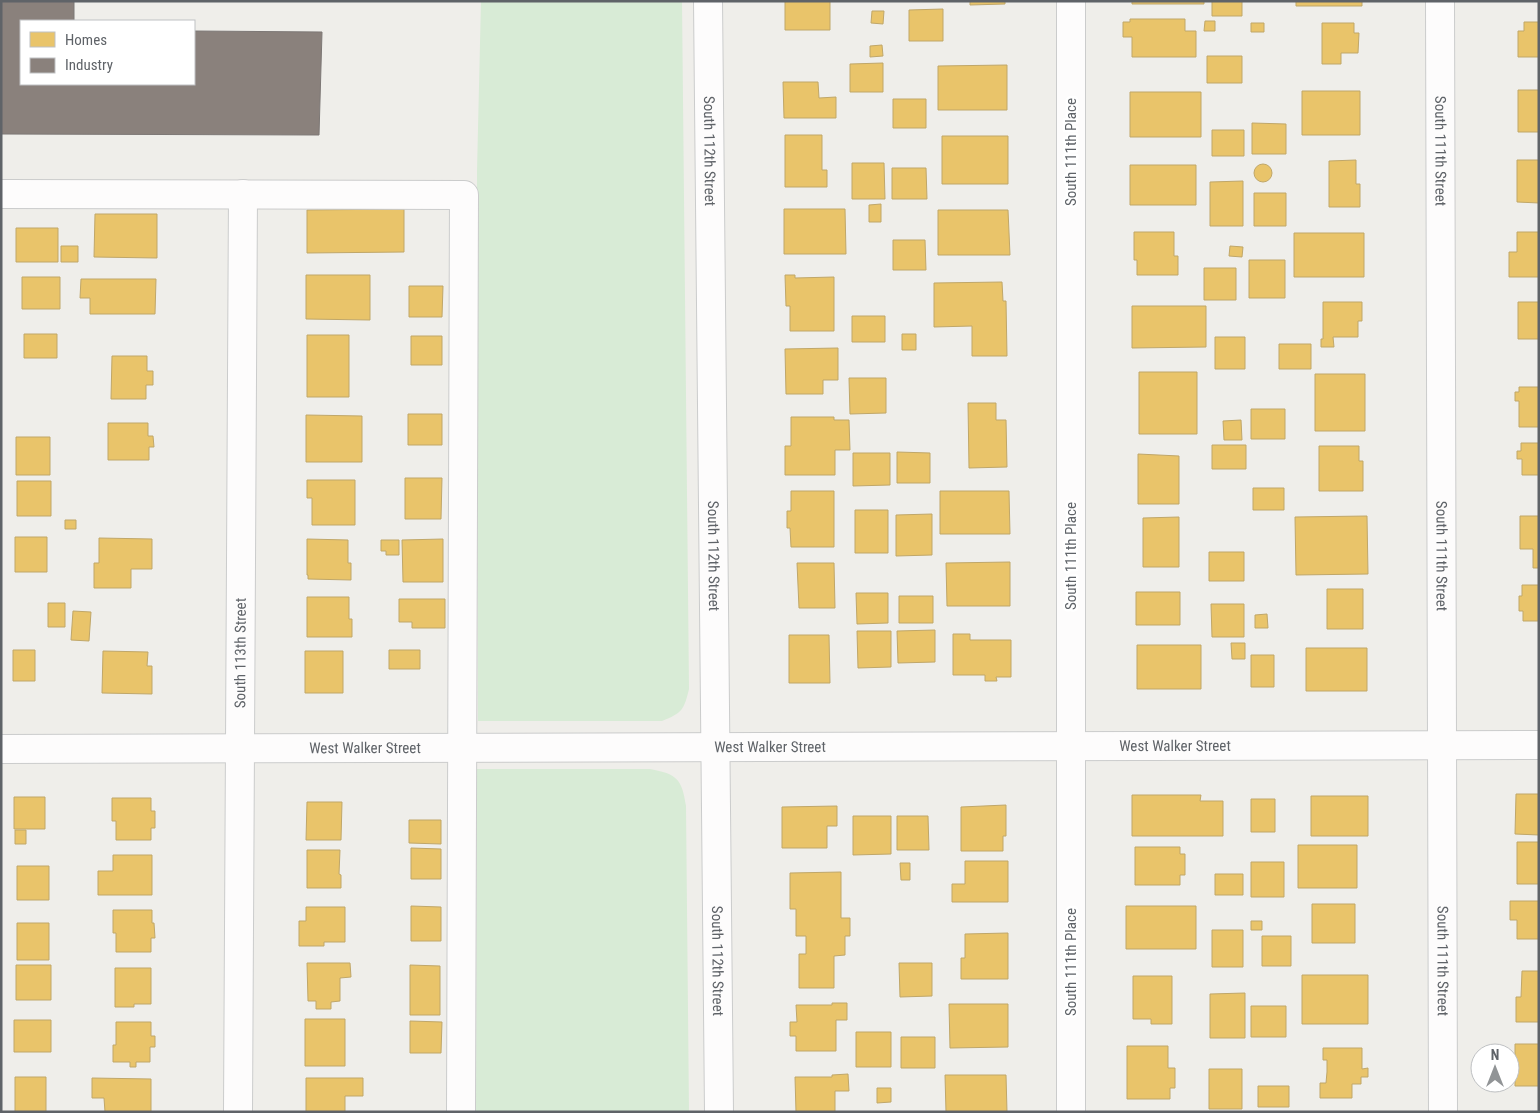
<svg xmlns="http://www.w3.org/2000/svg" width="1540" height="1113" font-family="'Roboto Condensed',sans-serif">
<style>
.green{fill:#d8ebd6}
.homes{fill:#e9c46a;stroke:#c0a769}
.industry{fill:#8a817c;stroke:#7d7876}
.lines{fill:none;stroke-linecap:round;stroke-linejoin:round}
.minor-casing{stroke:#cbcccc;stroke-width:30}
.minor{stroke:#fdfcfc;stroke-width:28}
.labels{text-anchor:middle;stroke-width:5;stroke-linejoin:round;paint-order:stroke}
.street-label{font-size:15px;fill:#5f6368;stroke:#fff}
</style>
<rect width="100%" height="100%" fill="#efeeea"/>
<path class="green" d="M481 1H682L689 689C684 710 682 713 662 721H478L477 171Z
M477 769H650C677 774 682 779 686 806L689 1112H476Z"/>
<path class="homes" d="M785 1H830V30H785Z
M970 1H1005V4L970 5Z
M1132 1H1204V4H1132Z
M1212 1H1242V16H1212Z
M1296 1H1362V6H1296Z
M943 9V41H909V10Z
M872 11H884L883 24 871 23Z
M1130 19H1185V31H1196V57H1132V37H1123V22H1130Z
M1205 21H1215V31H1204Z
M1524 22H1539V57H1518V31H1524Z
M1251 23H1264V32H1251Z
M1322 23H1354V33H1359L1358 53H1341V64H1322Z
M882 45 883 56 870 57V46Z
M1207 56H1242V83H1207Z
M883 63V92H850V64Z
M1007 65V110H938V66Z
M783 82H818L819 98 836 97V118H784Z
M1518 90H1539V132H1518Z
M1302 91H1360V135H1302Z
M1130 92H1201V137H1130Z
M893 99H926V128H893Z
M1252 123 1286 124V154H1252Z
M1212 130H1244V156H1212Z
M785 135H822V170H827V187H785Z
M942 136H1008V184H942Z
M1356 160V184H1360V207H1329V161Z
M1517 160H1539V203L1517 202Z
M852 163H884L885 199H852Z
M1254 173a9 9 0 1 1 18 0a9 9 0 1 1-18 0Z
M1130 165H1196V205H1130Z
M892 168H926L927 199H892Z
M1243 181V226H1210V182Z
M1254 193H1286V226H1254Z
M881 204V222H869V205Z
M404 209V252L307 253V210Z
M784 209H845L846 254H784Z
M938 210H1008L1010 255H938Z
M95 214H157V258L94 257Z
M16 228H58V262H16Z
M1134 232H1174V256H1178V275H1137V260H1134Z
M1517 232H1539V277H1509V252H1517Z
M1294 233H1364V277H1294Z
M893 240H925L926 270H893Z
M61 246H78V262H61Z
M1230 246 1243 247 1242 257 1229 256Z
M1249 260H1285V298H1249Z
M1204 268H1236V300H1204Z
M306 275H370V320L306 319Z
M785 275H795V278L834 277V331H790V306H786Z
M22 277H60V309H22Z
M81 279H156L155 314H90V298H80Z
M1002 282 1003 301H1006L1007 356H972V326L934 327V283Z
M409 286H443L442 317H409Z
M1323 302H1362V321H1358V337H1333L1334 347H1321V339H1323Z
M1518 302H1539V339H1518Z
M1132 306H1206V347L1132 348Z
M852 316H885V342H852Z
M24 334H57V358H24Z
M902 334H916V350H902Z
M307 335H349V397H307Z
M411 336H442V365H411Z
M1215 337H1245V369H1215Z
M1279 344H1311V369H1279Z
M838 348V380H823V394H786L785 349Z
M112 356H147V371H153V385H146V399H111Z
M1139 372H1197V434H1139Z
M1315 374H1365V431H1315Z
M849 378H886V413L850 414Z
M1519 387H1539V427H1519V401H1515V392H1519Z
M968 403H996V420H1006L1007 467 969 468Z
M1251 409H1285V439H1251Z
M408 414H442V445H408Z
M306 415 362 416V462H306Z
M791 417H834V420H849L850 450H835V475H785V446H791Z
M1241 420 1242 440H1224L1223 421Z
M108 423H148V436H153L154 447H149V460H108Z
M16 437H50V475H16Z
M1521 443H1539V475H1522V459H1517V451H1521Z
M1212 445H1246V469H1212Z
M1319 446H1359V461H1363V491H1319Z
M897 452 930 453V483H897Z
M853 453H890V485L853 486Z
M1138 454 1179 456V504H1138Z
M405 478H442L441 519H405Z
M307 480H355V525H312V498H307Z
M17 481H51V516H17Z
M1253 488H1284V510H1253Z
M791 491H834V547H791L790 528H787V511H791Z
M940 491H1009L1010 534H940Z
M855 510H888V553H855Z
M932 514V555L896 556V515Z
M1367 516 1368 574 1296 575 1295 517Z
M1520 516H1539V568H1533V549H1520Z
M1179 517V567H1143V518Z
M65 520H76V529H65Z
M15 537H47V572H15Z
M99 538 152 539V569H131V588H94V563H99Z
M307 539 348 540V563H351V580L308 579V575H307Z
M443 539V582H403L402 540Z
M381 540H399V555H386V551H381Z
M1209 552H1244V581H1209Z
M1010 562V606H947L946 563Z
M797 563H834L835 608H799Z
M1522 585H1539V621H1523V611H1519V596H1522Z
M1327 589H1363V629H1327Z
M1136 592H1180V625H1136Z
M856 593H888V623L857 624Z
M899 596H933V623H899Z
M307 597H349V619H352V637H307Z
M399 599H445V628H412V622H399Z
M48 603H65V627H48Z
M1211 604H1244V637H1212Z
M73 611 91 612 89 641 71 640Z
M1267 614 1268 628H1255V615Z
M935 630V662L898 663 897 631Z
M857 631H891V667L858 668Z
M953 634H970V640H1011V677H996L997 681H985V675H953Z
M789 635H829L830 683H789Z
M1231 643H1245V659H1232Z
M1137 645H1201V689H1137Z
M1306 648H1367V691H1306Z
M13 650H35V681H13Z
M389 650H420V669H389Z
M103 651 148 652 147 666H152V694L102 693Z
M305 651H343V693H305Z
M1251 655H1274V687H1251Z
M1516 794H1539V835L1515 834Z
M1132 795H1201L1200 801H1223V836H1132Z
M1311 796H1368V836H1311Z
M14 797H45V829H14Z
M112 798H151V811H155V828H151V840H116V821H112Z
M1251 799H1275V832H1251Z
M307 802H342L341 840H306Z
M1006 805V836H1003V851H961V807Z
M837 806V826H827V848H782V807Z
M853 816H891V854L853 855Z
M897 816H928L929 850H897Z
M409 820H441V844L409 843Z
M15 830H26V844H15Z
M1517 842H1539V884H1517Z
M1298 845H1357V888H1298Z
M1135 847H1180V854H1185V875H1180V885H1135Z
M411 848 441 849V879H411Z
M307 850H340L339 874 341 875V888H307Z
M113 855H152V895H98V871H113Z
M965 861H1008V902H952V884H965Z
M1251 862H1284V897H1251Z
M900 863H910V880H901Z
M17 866H49V900H17Z
M841 872V918H850V936H845V955L834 956V988H799V954H806V936H796V909H790V873Z
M1215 874H1243V895H1215Z
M1510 901H1539V939H1517V920H1510Z
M1312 904H1355V943H1312Z
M411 906 441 907V941H411Z
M1126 906H1196V949H1126Z
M306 907H345V942H324V946H299V921H306Z
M113 910H152V923H154L155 938H151V952H116V933H113Z
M1251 921H1262V930H1251Z
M17 923H49V960H17Z
M1212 930H1243V967H1212Z
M1008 933V979H961V958H965V934Z
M1262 936H1291V966H1262Z
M307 963H350L351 977 340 978V1001L331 1002V1009H316V1001H308Z
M899 963H932V996L900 997Z
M16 965H51V1000H16Z
M410 965 440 966V1015H410Z
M115 968H151V1004H134V1007H115Z
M1522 971H1539V1022H1516V997H1521Z
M1302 975H1368V1024H1302Z
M1133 976H1172V1024H1151V1019H1133Z
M1245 993V1038H1210V994Z
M832 1003H847V1020H836V1051H796V1036H790V1022H797L796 1005H832Z
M949 1004H1008V1047L950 1048Z
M1251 1006H1286V1037H1251Z
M305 1019H345V1066H305Z
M14 1020H51V1052H14Z
M410 1021 442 1022 441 1053H410Z
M116 1022H151V1036H155V1047H150V1062H136V1067H130V1062H113V1045H116Z
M856 1032H891V1067H856Z
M901 1037H935V1068H901Z
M1515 1044H1539V1086H1515Z
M1127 1046H1168V1068H1175V1088H1170V1099H1127Z
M1323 1048H1362V1069L1368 1068V1077H1361V1084H1352V1098H1320V1083H1326L1327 1072V1060H1323Z
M1209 1069H1242V1109H1209Z
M848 1074 849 1091H835V1112H796L795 1077H832V1075Z
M945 1075H1006L1007 1112H946Z
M15 1077H46V1112H15Z
M92 1078 151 1079V1112H105L104 1098H92Z
M306 1078H363V1096H345V1112H306Z
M1258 1086H1289V1107H1258Z
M877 1088H891V1102L877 1103Z"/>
<path class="industry" d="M1 1H74V21H21V84H194V31L322 32 319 135 1 134Z"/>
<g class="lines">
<g class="minor-casing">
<g id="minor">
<path id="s1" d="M708 1 719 1112"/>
<path d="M1071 1V1112"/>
<path id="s2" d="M1440 1 1443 1112"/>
<path d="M1 194 464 195 461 1112"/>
<path id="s3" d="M1 749 1539 745"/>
<path id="s4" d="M238 1112 243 194"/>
</g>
</g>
<use href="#minor" class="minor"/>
</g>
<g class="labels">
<g class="street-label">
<text dy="5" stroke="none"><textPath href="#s1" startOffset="150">South 112th Street</textPath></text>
<text transform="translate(1071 152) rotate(-90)" y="5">South 111th Place</text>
<text dy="5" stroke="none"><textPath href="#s2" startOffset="150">South 111th Street</textPath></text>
<text dy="5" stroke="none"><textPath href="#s1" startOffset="555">South 112th Street</textPath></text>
<text transform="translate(1071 556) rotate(-90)" y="5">South 111th Place</text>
<text dy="5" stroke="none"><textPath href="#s2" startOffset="555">South 111th Street</textPath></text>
<text dy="5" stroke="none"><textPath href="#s4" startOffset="459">South 113th Street</textPath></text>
<text dy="5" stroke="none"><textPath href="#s3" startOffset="1174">West Walker Street</textPath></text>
<text dy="5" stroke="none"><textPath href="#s3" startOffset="364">West Walker Street</textPath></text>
<text dy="5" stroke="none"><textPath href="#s3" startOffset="769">West Walker Street</textPath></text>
<text dy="5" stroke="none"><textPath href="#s1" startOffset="960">South 112th Street</textPath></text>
<text dy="5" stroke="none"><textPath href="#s2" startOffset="960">South 111th Street</textPath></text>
<text transform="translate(1071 962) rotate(-90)" y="5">South 111th Place</text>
</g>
</g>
<rect width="1540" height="1113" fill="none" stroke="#5f6368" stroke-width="5"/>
<rect x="20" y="20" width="175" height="65" fill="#ffffff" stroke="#bfc1c3"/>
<rect x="30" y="32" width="25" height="15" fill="#e9c46a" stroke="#bfc1c3"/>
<text x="65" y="45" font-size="15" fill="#5f6368">Homes</text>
<rect x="30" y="58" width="25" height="15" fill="#8a817c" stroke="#bfc1c3"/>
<text x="65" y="70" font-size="15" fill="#5f6368">Industry</text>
<g transform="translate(1495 1068)"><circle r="24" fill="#ffffff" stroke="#bfc1c3"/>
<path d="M0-4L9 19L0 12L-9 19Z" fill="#919496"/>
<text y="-8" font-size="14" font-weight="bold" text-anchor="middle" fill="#5f6368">N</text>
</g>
</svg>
